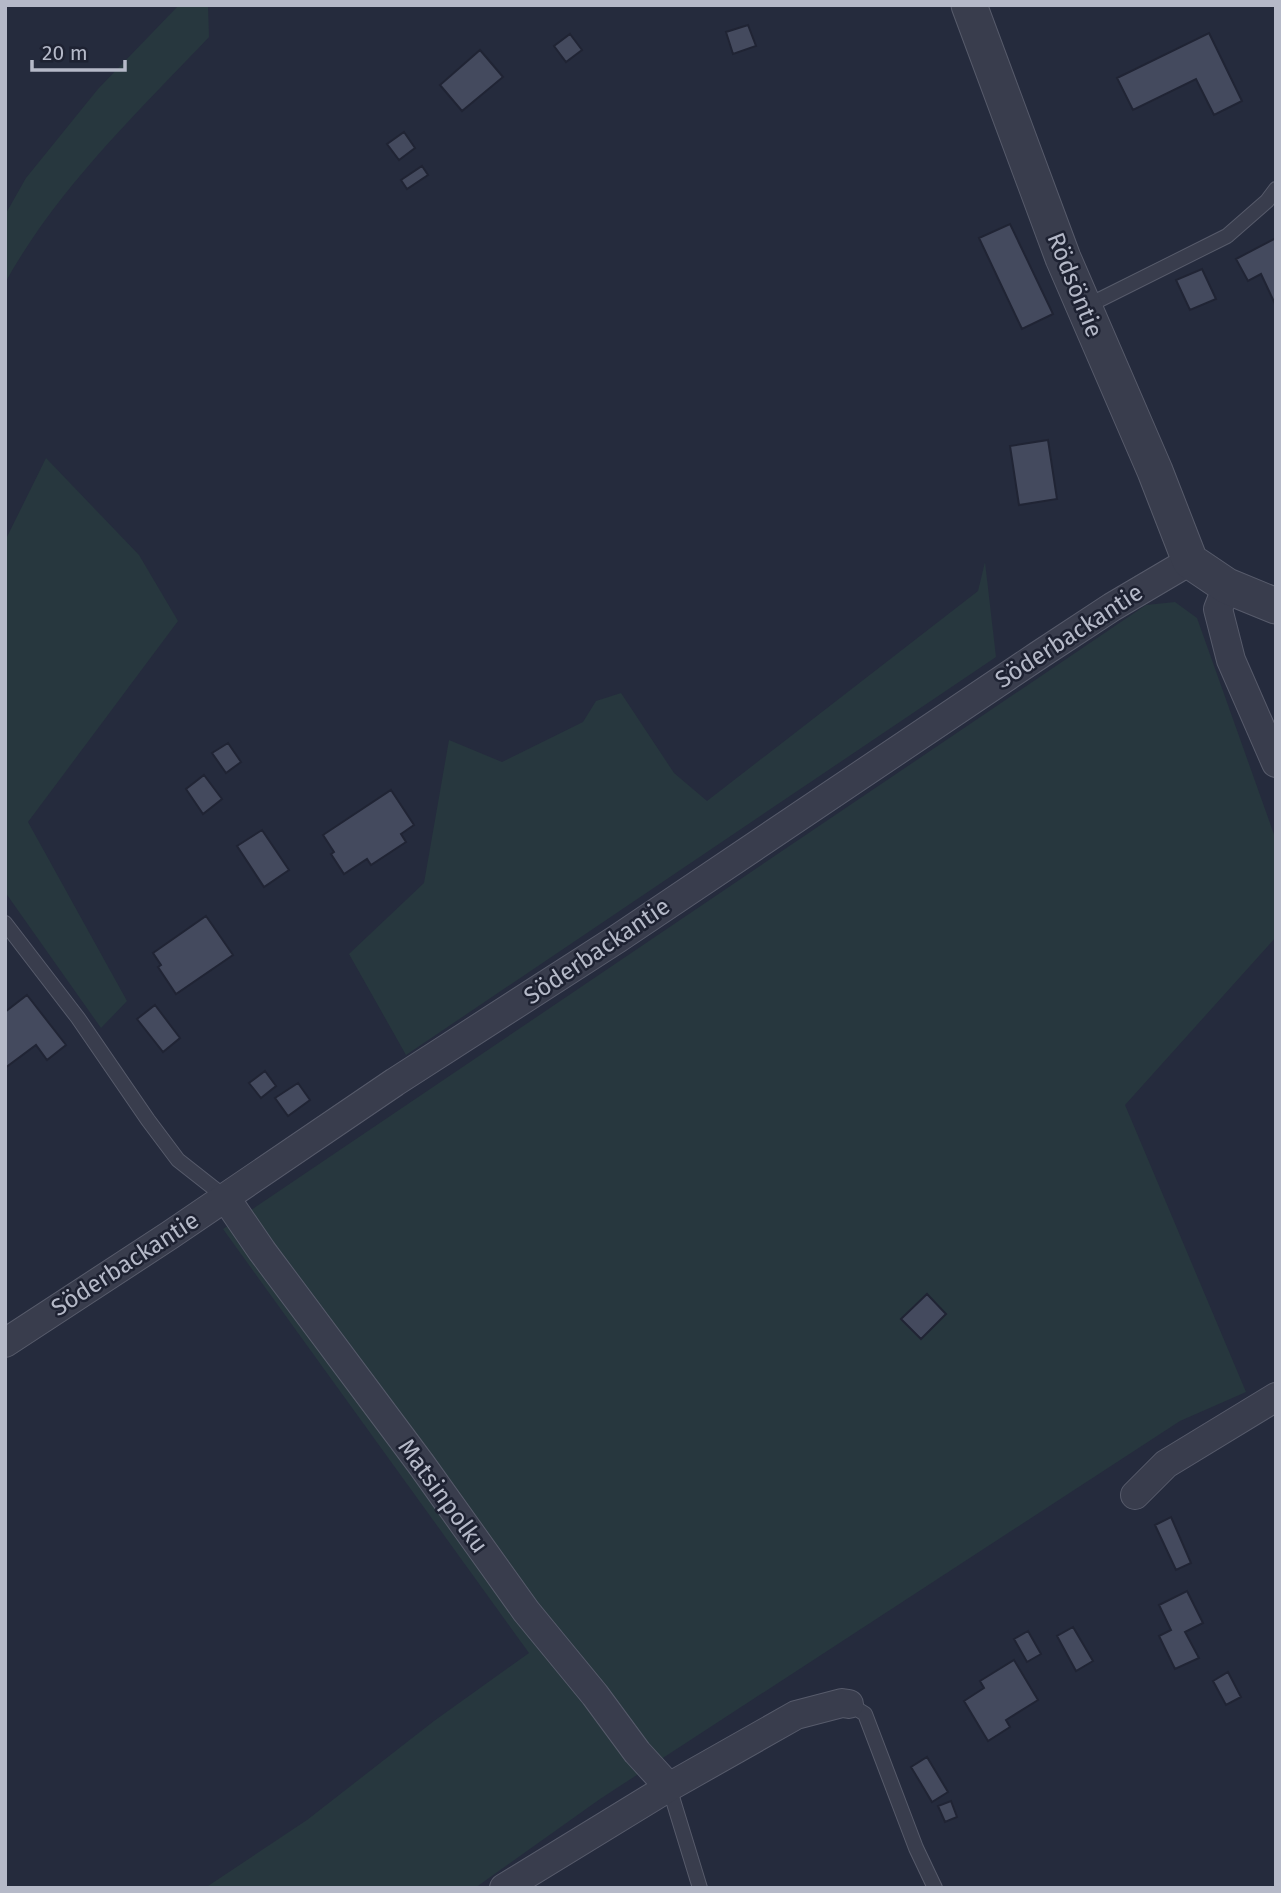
<svg xmlns="http://www.w3.org/2000/svg" width="1281" height="1893" font-family="'Fira Sans',sans-serif">
<style>
.green{fill:#27373e}
.building{fill:#444a5e;stroke:#202434;stroke-width:2}
.lines{fill:none;stroke-linecap:round;stroke-linejoin:round}
.service-casing{stroke:#575b6b;stroke-width:16}
.minor-casing{stroke:#575b6b;stroke-width:30}
.tertiary-casing{stroke:#575b6b;stroke-width:37}
.service{stroke:#393d4d;stroke-width:14}
.minor{stroke:#393d4d;stroke-width:28}
.tertiary{stroke:#393d4d;stroke-width:35}
.labels{text-anchor:middle;stroke-width:5;stroke-linejoin:round;paint-order:stroke}
.street-label{font-size:24px;fill:#b5b9c8;stroke:#1e2232}
</style>
<rect width="100%" height="100%" fill="#252b3d"/>
<path class="green" d="M179 5H208L209 37C135 115 57 189 5 283V215L26 178 98 89Z
M46 458 139 555 178 621 28 822 127 1001 101 1028 5 892V541Z
M985 562 996 657 406 1055 349 954 424 883 449 740 502 762 583 722 596 701 621 693 674 773 707 801 978 591Z
M1175 602 1197 618 1276 840V937L1125 1105 1246 1392 1180 1421 600 1799 475 1888H205L307 1820 434 1721 529 1653 223 1229 1146 605Z"/>
<path class="building" d="M748 25 756 46 733 54 726 32Z
M1209 33 1242 101 1214 115 1196 79 1133 110 1117 78Z
M570 34 582 50 566 62 554 46Z
M480 50 503 77 462 111 440 85Z
M404 132 415 148 399 160 387 144Z
M422 166 428 175 407 189 401 180Z
M1010 224 1053 314 1022 329 979 238Z
M1276 238V306L1261 274 1248 281 1236 259Z
M1202 269 1216 299 1190 310 1176 280Z
M1048 440 1057 499 1019 505 1010 446Z
M228 743 241 762 226 773 212 753Z
M204 775 222 799 203 814 186 789Z
M391 790 414 825 401 834 406 842 371 865 367 859 344 874 331 854 334 852 323 835Z
M262 830 289 870 264 887 237 846Z
M206 916 233 955 176 994 158 967 161 965 153 953Z
M27 995 66 1045 47 1060 36 1045 5 1068V1012Z
M155 1005 180 1038 163 1052 137 1019Z
M265 1071 276 1086 261 1098 249 1083Z
M298 1083 310 1100 288 1116 275 1098Z
M927 1294 946 1314 921 1339 901 1319Z
M1171 1517 1191 1563 1176 1570 1155 1525Z
M1187 1591 1203 1623 1185 1632 1199 1658 1175 1669 1159 1636 1171 1630 1159 1605Z
M1073 1627 1093 1661 1076 1671 1057 1636Z
M1028 1631 1041 1654 1027 1662 1014 1639Z
M1014 1660 1038 1700 1006 1720 1010 1727 988 1741 964 1701 984 1688 980 1681Z
M1228 1672 1241 1697 1226 1705 1213 1681Z
M927 1757 948 1792 932 1802 911 1767Z
M951 1801 957 1817 945 1822 938 1806Z"/>
<g class="lines">
<g class="service-casing">
<path id="service" d="M1085 307 1227 236 1267 201 1276 189
M5 923 78 1018 148 1120 178 1160 225 1197
M849 1704 865 1714 916 1848 935 1888
M669 1787 700 1888"/>
</g>
<g class="minor-casing">
<path id="minor" d="M1227 586 1218 609 1231 660 1276 763
M225 1197 262 1251 421 1464 526 1611 595 1695 637 1752 669 1787 504 1888
M5 1343 170 1235 395 1082 617 939 1039 655 1112 607 1190 561
M1135 1495 1166 1464 1276 1397
M669 1787 796 1715 842 1703 849 1704"/>
</g>
<g class="tertiary-casing">
<path id="tertiary" d="M969 5 1063 258 1155 471 1190 561 1227 586 1276 606"/>
</g>
<use href="#service" class="service"/>
<use href="#minor" class="minor"/>
<use href="#tertiary" class="tertiary"/>
</g>
<g class="labels">
<g class="street-label">
<text transform="translate(1075 285) rotate(68)" y="8">Rödsöntie</text>
<text transform="translate(1069 636) rotate(-33)" y="8">Söderbackantie</text>
<text transform="translate(597 951) rotate(-34)" y="8">Söderbackantie</text>
<text transform="translate(125 1264) rotate(-33)" y="8">Söderbackantie</text>
<text transform="translate(443 1496) rotate(54)" y="8">Matsinpolku</text>
</g>
</g>
<rect width="1281" height="1893" fill="none" stroke="#b5b9c8" stroke-width="14"/>
<path d="M32 60v10h93v-10" fill="none" stroke="#b5b9c8" stroke-width="3.5"/>
<text x="42" y="60" font-size="21" fill="#b5b9c8" stroke="#1e2232" stroke-width="5" paint-order="stroke">20 m</text>
</svg>
